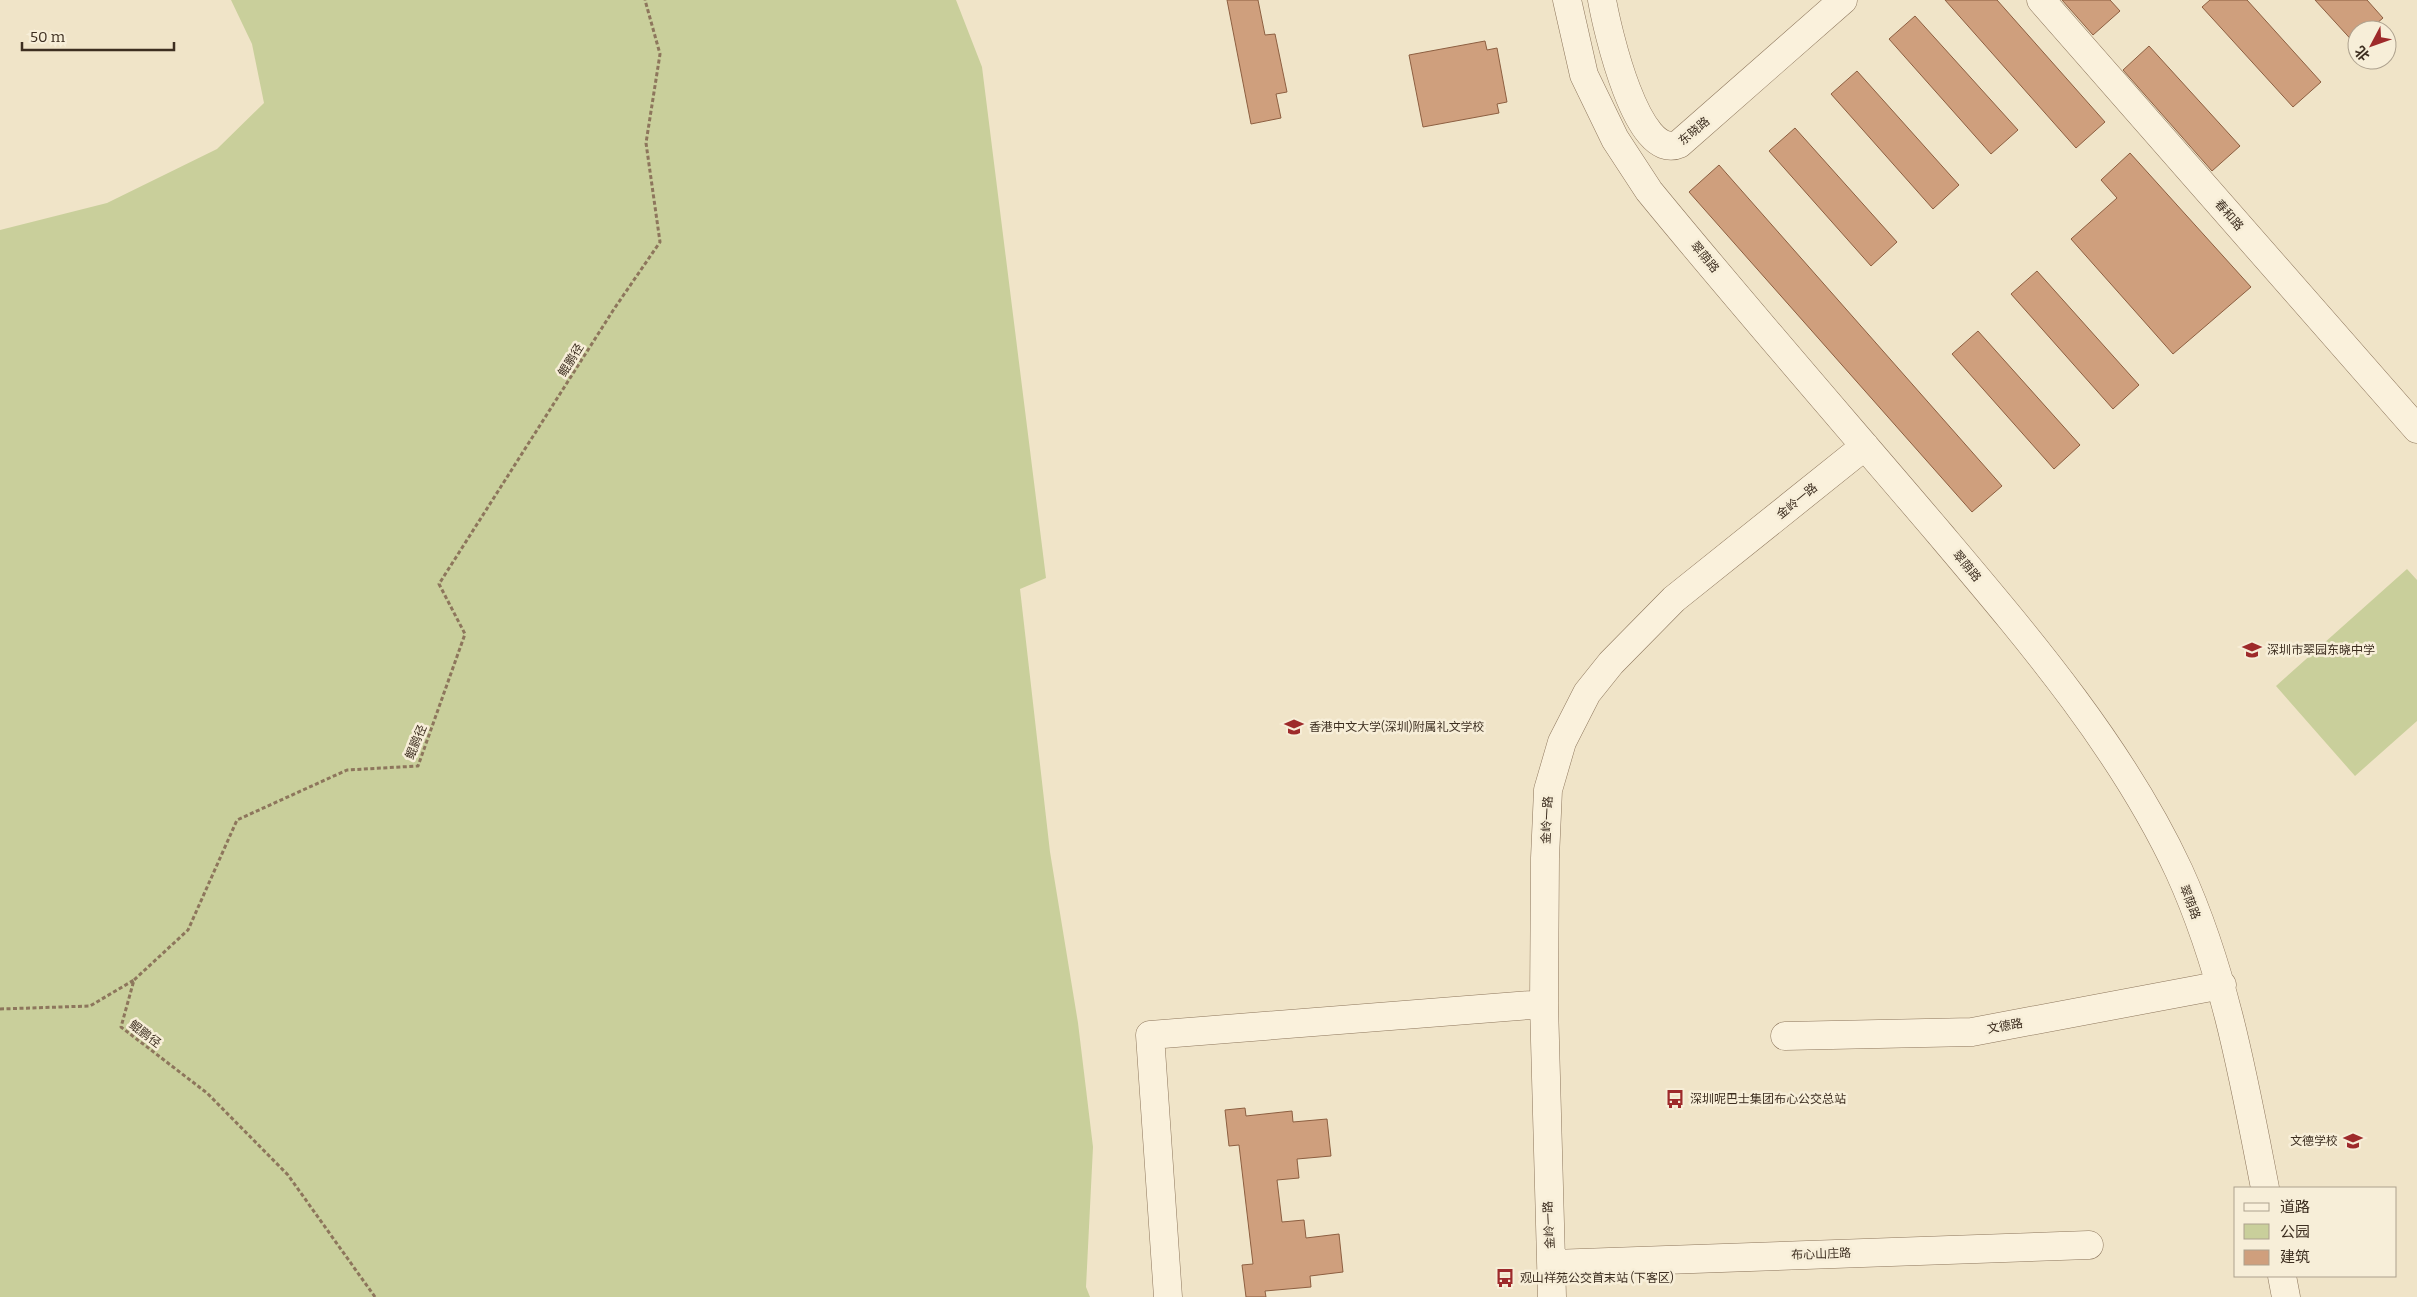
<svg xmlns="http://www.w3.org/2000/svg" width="2417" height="1297" font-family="Bitter,'Noto Sans SC',serif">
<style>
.green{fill:#c9cf9b}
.building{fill:#cf9f7d;stroke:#8d5f41}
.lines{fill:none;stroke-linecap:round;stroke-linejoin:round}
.minor-casing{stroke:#8d765c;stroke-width:29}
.path{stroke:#8d765c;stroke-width:3;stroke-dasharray:4 2.5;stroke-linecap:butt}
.minor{stroke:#faf1dc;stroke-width:28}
.labels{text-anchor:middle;stroke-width:5;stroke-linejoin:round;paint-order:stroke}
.street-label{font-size:12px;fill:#3d2e20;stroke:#f7eed8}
.poi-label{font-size:12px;fill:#3d2e20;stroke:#f7eed8;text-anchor:start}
</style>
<rect width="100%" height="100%" fill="#f0e4c8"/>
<path class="green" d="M231 0H956L982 67 1046 578 1020 589 1050 852 1078 1023 1093 1147 1086 1287 1090 1297H0V230L107 203 217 149 264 103 252 44Z
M2407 569 2417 580V721L2355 776 2276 686Z"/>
<path class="building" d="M1227 0H1258L1265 35 1275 34 1287 92 1276 94 1281 118 1251 124Z
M1945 0H1997L2105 122 2076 148Z
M2062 0H2110L2120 11 2093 35Z
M2210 0H2247L2321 82 2293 107 2202 7Z
M2315 0H2367L2383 18 2369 30H2357V46Z
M1915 16 2018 130 1991 154 1889 39Z
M1485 41 1487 50 1497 48 1507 102 1497 104 1499 113 1423 127 1409 55Z
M2149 46 2240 146 2212 171 2123 70Z
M1857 71 1959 185 1933 209 1831 94Z
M1795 128 1897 242 1871 266 1769 151Z
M2130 153 2251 287 2173 354 2071 239 2117 198 2101 180Z
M1719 165 2002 486 1972 512 1689 192Z
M2037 271 2139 385 2113 409 2011 294Z
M1978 331 2080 445 2054 469 1952 354Z
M1245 1108 1246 1116 1292 1111 1293 1122 1327 1119 1331 1156 1297 1159 1299 1178 1277 1180 1282 1222 1304 1220 1306 1238 1339 1234 1343 1272 1310 1276 1311 1287 1265 1291 1266 1297H1246L1242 1265 1253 1264 1239 1145 1229 1146 1225 1110Z"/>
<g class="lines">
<g class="minor-casing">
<path id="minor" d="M1567 0 1584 75 1615 139 1649 191C1744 307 1843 420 1940 534 2027 637 2122 748 2179 871 2225 972 2244 1080 2265 1188
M1602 0C1607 28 1637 163 1679 144L1843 0
M2041 0 2417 429
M1785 1036 1972 1032 2222 985
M1552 1264 2089 1245
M2282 1276 2286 1297
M1168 1297 1150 1035 1544 1004
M1552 1297 1544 1004 1545 858 1548 790 1562 742 1587 693 1611 663 1674 599 1865 446"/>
</g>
<path class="path" d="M0 1009 90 1006 134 980
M375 1297 288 1175 207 1093 121 1027 134 980 188 930 237 820 347 770 418 766 465 634 439 584 614 309 660 242 646 143 660 54 645 0"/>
<use href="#minor" class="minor"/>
</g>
<defs>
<g id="school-bare" transform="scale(1.5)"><path d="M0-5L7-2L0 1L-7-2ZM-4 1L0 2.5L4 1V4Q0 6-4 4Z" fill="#9e2a2b" stroke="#f7eed8" stroke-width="2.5" paint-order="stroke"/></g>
<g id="bus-bare" transform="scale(1.5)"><path d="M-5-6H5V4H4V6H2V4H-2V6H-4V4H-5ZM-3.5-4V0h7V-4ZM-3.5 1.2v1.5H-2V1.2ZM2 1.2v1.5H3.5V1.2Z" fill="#9e2a2b" stroke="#f7eed8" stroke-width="2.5" paint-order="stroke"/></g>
</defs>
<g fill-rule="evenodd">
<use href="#school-bare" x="2252" y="650"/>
<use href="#school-bare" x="1294" y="727"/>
<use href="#bus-bare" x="1675" y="1099"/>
<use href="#school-bare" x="2353" y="1141"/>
<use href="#bus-bare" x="1505" y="1278"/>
</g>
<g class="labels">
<g class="street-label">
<text transform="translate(1694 131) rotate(-40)" y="4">东晓路</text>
<text transform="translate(2229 215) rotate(49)" y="4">春和路</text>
<text transform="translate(1705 257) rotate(50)" y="4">翠荫路</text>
<text transform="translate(571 360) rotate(-58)" y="4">鲲鹏径</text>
<text transform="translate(1797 501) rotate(-39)" y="4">金岭一路</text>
<text transform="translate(1967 566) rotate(50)" y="4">翠荫路</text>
<text transform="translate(416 742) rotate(-67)" y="4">鲲鹏径</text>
<text transform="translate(1547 820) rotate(-87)" y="4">金岭一路</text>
<text transform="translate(2190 902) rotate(69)" y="4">翠荫路</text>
<text transform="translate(2005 1026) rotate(-10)" y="4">文德路</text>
<text transform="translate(145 1034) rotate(37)" y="4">鲲鹏径</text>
<text transform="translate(1549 1225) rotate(-93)" y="4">金岭一路</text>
<text transform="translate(1821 1254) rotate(-2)" y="4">布心山庄路</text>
</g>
<g class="poi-label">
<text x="2267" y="654">深圳市翠园东晓中学</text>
<text x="1309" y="731">香港中文大学(深圳)附属礼文学校</text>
<text x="1690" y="1103">深圳呢巴士集团布心公交总站</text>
<text x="2338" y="1145" text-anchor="end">文德学校</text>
<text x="1520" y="1282">观山祥苑公交首末站 (下客区)</text>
</g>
</g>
<rect x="2234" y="1187" width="162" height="90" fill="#f7eed8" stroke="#ada18e"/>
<rect x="2244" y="1203" width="25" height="8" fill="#faf1dc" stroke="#ada18e"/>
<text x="2280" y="1212" font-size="15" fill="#3d2e20">道路</text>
<rect x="2244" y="1224" width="25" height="15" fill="#c9cf9b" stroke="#ada18e"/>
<text x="2280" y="1237" font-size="15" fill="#3d2e20">公园</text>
<rect x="2244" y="1250" width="25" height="15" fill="#cf9f7d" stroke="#ada18e"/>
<text x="2280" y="1262" font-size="15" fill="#3d2e20">建筑</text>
<g transform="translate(2372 45) rotate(229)"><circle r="24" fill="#f7eed8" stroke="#ada18e"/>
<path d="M0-4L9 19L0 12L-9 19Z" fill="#9e2a2b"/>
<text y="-8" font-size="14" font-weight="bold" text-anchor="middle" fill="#3d2e20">北</text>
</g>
<path d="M22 42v8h152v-8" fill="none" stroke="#3d2e20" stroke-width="2.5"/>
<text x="30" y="42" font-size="15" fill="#3d2e20" stroke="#f7eed8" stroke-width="4" paint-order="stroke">50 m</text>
</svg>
